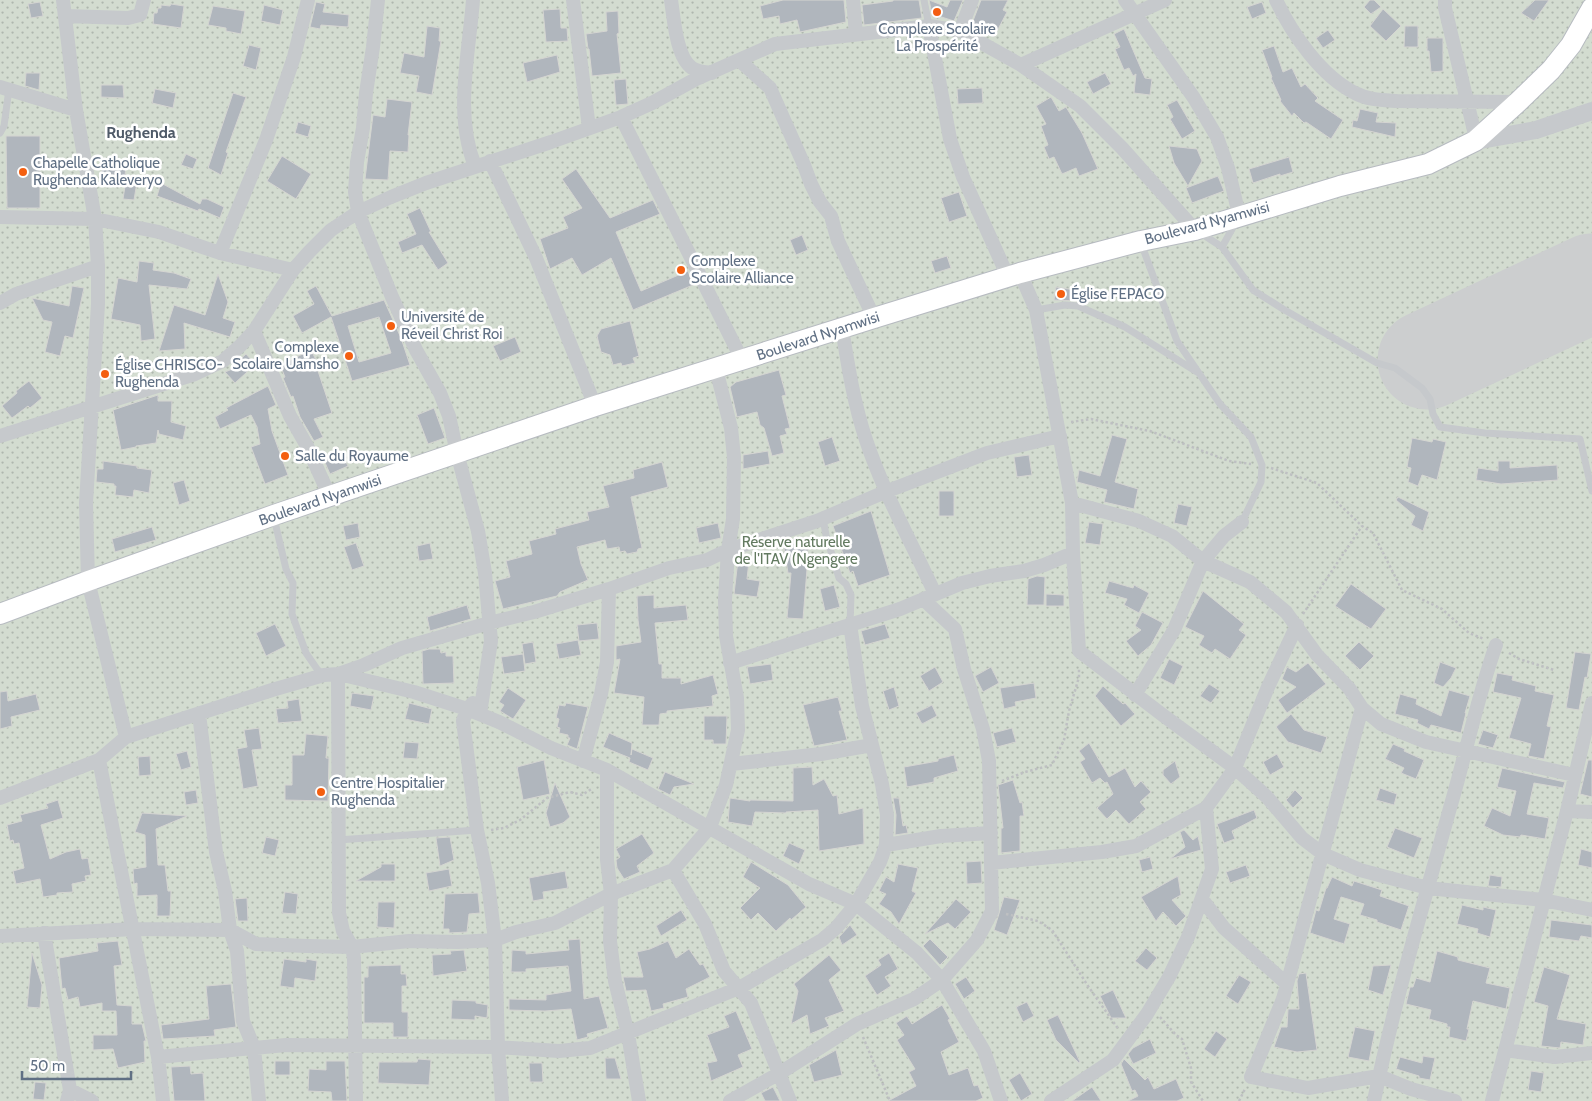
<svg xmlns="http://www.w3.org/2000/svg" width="1592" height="1101" font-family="Cabin,sans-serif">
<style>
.grass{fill:url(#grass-dots)}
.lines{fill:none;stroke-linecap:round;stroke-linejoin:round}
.runway{stroke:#cccecf;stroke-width:99}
.building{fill:#b0b6bd;stroke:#d5d5d2;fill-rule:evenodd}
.secondary-casing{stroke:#b7bbc1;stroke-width:22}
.path{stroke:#bec0c2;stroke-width:2.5;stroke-dasharray:2.5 2.5;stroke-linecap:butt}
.service{stroke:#c6c9cc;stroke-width:7}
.minor{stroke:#c6c9cc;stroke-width:14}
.tertiary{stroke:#c6c9cc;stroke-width:18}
.secondary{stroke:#fff;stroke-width:20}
.poi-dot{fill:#f45f10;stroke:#fff;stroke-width:2}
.labels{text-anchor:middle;stroke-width:5;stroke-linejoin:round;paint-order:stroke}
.poi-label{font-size:15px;fill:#607084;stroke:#fff;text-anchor:start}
.street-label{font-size:15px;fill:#607084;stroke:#fff}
.park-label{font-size:15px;fill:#627a60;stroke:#fff}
.neighbourhood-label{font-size:16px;font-weight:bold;fill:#4f5a68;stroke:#fff}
</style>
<defs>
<pattern id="grass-dots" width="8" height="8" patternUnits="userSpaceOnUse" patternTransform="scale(1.25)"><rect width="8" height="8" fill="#d3dcd0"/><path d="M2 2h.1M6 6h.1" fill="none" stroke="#afb7ae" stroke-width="1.8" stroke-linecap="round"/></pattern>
</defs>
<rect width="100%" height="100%" fill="#f4f4ef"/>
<path class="grass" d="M0 0H1592V1101H0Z"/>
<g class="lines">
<path class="runway" d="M1427 360 1592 283"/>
</g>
<path class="building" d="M783 0H844L846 22 800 32 797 20 780 24 779 16 763 19 760 6Z
M893 0H919L922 18 864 25 862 5 893 1Z
M929 0 947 7 950 0H963L954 21 932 14Z
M981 0H1008L1003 10 1007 12 994 37 971 26Z
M1370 0H1374L1381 7 1371 14 1364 7Z
M1535 0H1549L1534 21 1521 13Z
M40 2 43 16 31 18 28 4Z
M316 2 325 4 323 12 349 15 348 27 321 25 320 29 310 27Z
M1262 2 1266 13 1252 19 1247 7Z
M171 4 184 6 181 28 153 24 154 13H157L158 8H161V5L170 6Z
M264 5 283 10 280 25 261 21Z
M213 6 245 11 241 34 226 31V28L208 25Z
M560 9 561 28H567L568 41 546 42 543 10Z
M1383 9 1401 26 1386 41 1370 26Z
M618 11 619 33 617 34 621 73 592 76 589 49H588L586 34 607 31 606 12Z
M427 26 440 28 439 41H441L432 95 416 92 419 76 400 73 404 53 424 57Z
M1405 26H1418V47H1404Z
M1124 29 1145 78 1152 79 1150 95 1134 93 1136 74 1133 76 1129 68 1124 70 1115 49 1120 47 1114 34Z
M1328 30 1335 40 1323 48 1316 38Z
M1427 38H1443V71L1431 72 1429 51H1427Z
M249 45 261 48 256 70 243 66Z
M1274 46 1283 72 1292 68 1301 87 1305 84 1318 98 1315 101 1343 120 1331 139 1306 122 1304 123 1294 113 1292 116 1280 101 1281 100 1271 78 1272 77 1262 50Z
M557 55 560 72 527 82 523 63Z
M26 73H40L39 90 25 86Z
M1105 73 1111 84 1093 94 1087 82Z
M626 79 628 104 616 105 614 80Z
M101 85H123L124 98 101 97Z
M982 88 983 103 958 104 957 89Z
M155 89 176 93 173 108 152 103Z
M233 93 246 97 226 152 228 153 221 175 208 168Z
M1051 97 1059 111 1066 107 1082 133 1098 169 1079 176 1076 168 1062 174 1054 157 1049 159 1044 147 1048 145 1041 126 1046 124 1036 106Z
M387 99 412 102 408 135H409L408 152 390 151 388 180 365 179 373 115 385 117Z
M1177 100 1195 131 1182 139 1170 119 1173 117 1167 105Z
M1360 109 1378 113 1376 122 1396 123 1395 137 1352 127 1353 120 1357 121Z
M298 122 311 126 308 137 295 133Z
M6 136H40V208H7Z
M1169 146 1197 149 1202 161 1188 186 1174 163Z
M186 154 197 159 193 169 181 165Z
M282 156 311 174 296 199 267 181Z
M1289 157 1293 172 1280 176V174L1253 183 1249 169Z
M103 159 126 163 125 177 101 173Z
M576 169 610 218 653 200 660 214 616 232 641 291 688 271 693 285 633 310 611 258 582 275 572 258 550 269 540 239 568 228 563 217 582 208 562 179Z
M1218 176 1224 191 1192 203 1186 188Z
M126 180 137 182 134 200 123 199Z
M161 183 200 204 202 199H207L224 207 220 218 199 209 198 211 157 196Z
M959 192 967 216 949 222 941 198Z
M420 208 431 232H429L448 263 438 270 422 245 402 253 398 242 416 234 407 214Z
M802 235 808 250 796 255 790 240Z
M947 256 951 268 935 273 931 261Z
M139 261 154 263 153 270 174 273 191 279 187 289 149 285 155 339 141 341 140 325 111 319 118 278 137 282Z
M218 274 228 302 223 318 235 322 230 337 184 323 185 349 159 351 174 305 205 315Z
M72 286 84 288 73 338 65 336 60 356 45 352 52 322 43 320 32 298 69 306Z
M316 286 332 316 384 300 401 338 410 365 352 381 331 317 302 333 293 316 314 304 307 291ZM379 317 391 353 359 362 348 326Z
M1056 287 1081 291 1079 301 1054 300Z
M630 321 639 356 633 358 635 363 622 366 621 363 613 365 610 355 601 352 597 336 601 329Z
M515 337 521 352 500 361 493 346Z
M311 350 318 364 316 365 332 413 314 419 323 437 314 441 300 417 293 396 291 397 283 378 285 377 280 365Z
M246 354 253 362 257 361 258 362 235 383 225 372 235 368 234 365Z
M779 370 786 395 782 396 790 428 785 429 787 434 780 436 784 453 772 456 764 428 760 425 757 412 737 417 730 387 736 382Z
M29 381 42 398 30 408 28 406 12 418 2 406 17 393 16 391Z
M268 386 276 405 268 409 272 431 288 475 265 484 251 447 260 444 257 427 251 415 220 429 215 417 228 410 226 408Z
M158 395V401H172L171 422 186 426 183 440 159 434 158 430 156 443 136 446V447L121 450 113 410Z
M434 408 445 438 428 444 417 415Z
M1112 435 1127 439 1115 482 1138 489 1134 509 1104 502 1107 490 1077 482 1079 470 1100 476Z
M832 437 840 461 825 466 818 442Z
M1412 438 1432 442 1433 439 1446 442 1437 480 1422 475 1418 486 1408 482 1411 468 1407 467Z
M340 450 348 466 330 474 323 458Z
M768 451 770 464 743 469V455Z
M1029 455 1032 475 1017 477 1014 457Z
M103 461 137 466V468L152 470 149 493 134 490 133 497 115 495 116 486H114V484L96 482 97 469H103Z
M1498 461H1510V468L1557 465 1558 480 1501 484 1476 480 1478 468 1498 471Z
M662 462 668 487 631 497 642 548 638 549 637 552 627 554 625 551 620 552 619 547 607 549 605 540 577 547 581 564 588 580 560 592 557 596 503 609 495 581 510 577 506 561 532 554 529 541 556 534 555 529 589 520 587 512 609 507 603 486 634 478 633 470Z
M184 480 190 501 179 505 173 483Z
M939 491H954V516H939Z
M1398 497 1429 512 1423 531 1411 525 1415 516 1396 500Z
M1178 504 1192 507 1187 526 1174 523Z
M871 511 890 575 858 586 853 571 850 573 833 526Z
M1089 522 1103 524 1100 545 1085 543Z
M358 523 360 537 346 540 343 526Z
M718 523 721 538 699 543 696 528Z
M152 527 156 540 115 552 112 539Z
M807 538 808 550V561H806L807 569 803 619 787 618 791 573H788L783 541Z
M356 543 364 566 352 570 344 547Z
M430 543 433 559 419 561 417 546Z
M738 560 749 561 747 579 760 581 757 597 734 594Z
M1037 576 1045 577 1044 605H1027L1028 579Z
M1109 581 1133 588 1134 585 1149 593 1139 613 1124 605 1127 599 1105 593Z
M1351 584 1386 609 1371 629 1335 606Z
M834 585 840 607 825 611 820 589Z
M1203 591 1244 624 1239 630 1246 635 1230 659 1215 649 1212 653 1199 645 1204 636 1185 627Z
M1046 594 1064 595V606H1046Z
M654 595V608L686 605 688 620 655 623 659 664H662V678H681V684L713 675 718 694 712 696 713 706 667 711V713L660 714 659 725H642L644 697 614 693 620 659 616 660V646L641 642 638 620 637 596Z
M467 605 471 619 430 631 427 617Z
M1142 612 1163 623 1151 645 1138 656 1126 641 1141 630 1135 626Z
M597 623 599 639 579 641 577 625Z
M275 624 286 646 266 656 256 633Z
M885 624 890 638 865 645 861 631Z
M578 640 581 655 559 659 556 644Z
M533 642 536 662 525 664 522 644Z
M1359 642 1374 656 1360 670 1345 656Z
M429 649H440L441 653 446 652V656H453L454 683 423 684 422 651Z
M1575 652 1591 654 1587 678 1585 677 1579 710 1566 708Z
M523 654 525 671 504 674 501 657Z
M1169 659 1183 666 1174 685 1160 678Z
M1440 662 1456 668 1451 678 1443 687 1434 683Z
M1308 663 1326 684 1287 713 1278 700 1296 687 1282 679 1287 667 1296 672Z
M771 664 773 680 750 684 747 667Z
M935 667 943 682 929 691 920 676Z
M991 667 999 683 983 692 975 676Z
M1497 673 1513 676 1512 680 1536 686 1535 691 1554 695 1547 726 1551 727 1544 759 1528 756 1531 744 1509 738 1521 698 1493 692Z
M1034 683 1036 698 1015 702 1016 706 1004 709 1000 688Z
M1209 684 1220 691 1211 703 1200 696Z
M1103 686 1123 704 1125 703 1135 714 1121 726 1095 696Z
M894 687 899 706 889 710 883 691Z
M508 688 526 700 513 719 500 711 504 705 499 702Z
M1449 690 1470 696 1465 713H1466L1461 733 1431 725 1429 729 1417 723 1418 720 1395 714 1400 694 1417 699 1416 704 1441 716Z
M7 691 8 701 36 694 40 710 11 717 12 726 0 729V692Z
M352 693 374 696 371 710 350 706Z
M838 697 842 711H839L847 740 814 746 803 705Z
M299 699 302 721 278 723 276 709 288 708 287 701Z
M409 703 432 709 429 724 405 719Z
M566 703 588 707 577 749 567 745 570 738H568V735L559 733 560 728 557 727 559 719 556 718 559 705 565 706Z
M932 705 937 716 922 724 916 713Z
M1291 714 1304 730 1327 737 1321 753 1288 742 1276 727Z
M704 716H727L726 744H713V740H704Z
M259 728 262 749 252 750 258 786 243 789 237 749 247 747 244 730Z
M1012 728 1016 742 997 747 993 733Z
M1483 730 1498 735 1493 748 1478 744Z
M609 733 632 743 631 755 632 749 653 758 648 770 629 762 630 758 603 747Z
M306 734 328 736 326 758H329L328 801 285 800V785H292V755H304Z
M405 742 419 743 417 759 403 758Z
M1089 743 1109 777 1125 768 1135 787 1141 781 1151 792 1140 802 1146 809 1129 824 1116 810 1107 819 1097 808 1113 794 1107 782 1105 783 1100 778 1092 783 1080 762 1085 759 1079 751Z
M1393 744 1405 749 1404 751 1424 760 1416 779 1401 773 1404 768 1385 759Z
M187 751 191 767 181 770 176 754Z
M1277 754 1284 767 1270 775 1263 762Z
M954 755 958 771 934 778V782L907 787 904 767 938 761V759Z
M150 756 151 775 139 776 138 757Z
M544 760 550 794 523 800 517 767Z
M1588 760H1592V797L1580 794Z
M1175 761 1180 777 1171 784 1163 775V770Z
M812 767 813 785 824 779 833 796 837 795 839 814 863 808 864 844 819 851 818 810 786 812V813L755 812 752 826 728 822 730 798 750 801V800L793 801V768Z
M1502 768 1565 782 1563 788 1534 783 1527 814 1549 818 1545 839 1521 835 1520 837 1503 835 1484 826 1492 808 1510 816 1516 791 1497 787Z
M665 772 694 784 674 787 670 795 658 789Z
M1013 780 1020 803 1022 802 1024 816H1020V851L1001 853V828H1003L998 785Z
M555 783 570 817 563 823 550 827 546 813Z
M1380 788 1397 794 1394 805 1376 800Z
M196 790 198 803 186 805 184 792Z
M1295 790 1303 798 1293 808 1286 800Z
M893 798H899L903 826 906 825 908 833 895 835 896 815Z
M58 800 63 818 41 825 50 859 66 852 80 849 82 859 88 858 91 875 85 876 86 881 72 884 73 892 57 893V895L43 897 40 879 16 884 13 871 24 868 19 843 14 844 13 840 10 841 7 825 22 821 20 815 48 808 46 804Z
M1254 810 1257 818 1232 831 1235 839 1224 843 1217 824Z
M142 813 187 816 156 829 158 865H165L168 891H171L170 916H157V895L137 896V883L134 884 133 869 146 867 145 835 135 832Z
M1395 828 1422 838 1414 858 1387 847Z
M1184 830 1193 840 1198 836 1201 850 1170 859 1185 847 1180 832Z
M642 834 654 853 637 866 640 872 624 879 617 868 616 860 620 857 616 849Z
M266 837 279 840 275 856 262 853Z
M450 837 454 860 440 866 436 838Z
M789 843 805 850 799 864 783 856Z
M1581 849 1592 852V868L1578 865Z
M1150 857 1153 869 1142 872 1139 860Z
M981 861 982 883 967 884 966 862Z
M751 862 788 885 806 907 791 920 790 918 776 931 758 913 751 920 740 908 760 888 743 877Z
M381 864H395V881H356L381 867Z
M898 864 918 868 912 891 916 893 899 924 891 912 879 904 886 894 879 891 886 877 894 882Z
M1246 865 1250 876 1230 883 1226 872Z
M449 869 452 886 429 891 426 873Z
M565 871 568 888 543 892 544 899 533 901 529 878Z
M1490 875 1502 877 1501 887 1488 886Z
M1178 876 1181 895 1172 900 1186 916 1176 926 1163 912 1156 921 1141 897Z
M1332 877 1352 886 1354 881 1382 890 1380 896 1409 906 1401 930 1377 922V920L1360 915 1364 904 1341 897 1334 919 1350 924 1344 944 1310 933 1316 910 1319 911 1326 888H1327Z
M285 892 298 894 296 914 282 913Z
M478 893 480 913 469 914 467 932 449 933V929H443L445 894Z
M1004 897 1020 900 1007 935 994 930Z
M247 898 248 921H238L235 899Z
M956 899 971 912 955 929 948 923 925 934Z
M378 902H395L394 928 377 927Z
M1462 905 1483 910V907L1496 910 1490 937 1477 933 1478 929 1457 924Z
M681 910 687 920 661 936 656 926Z
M1551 920 1592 925V938L1581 936 1579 941 1549 937Z
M850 925 857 935 842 945 839 937Z
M580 939 584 999 599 996 608 1028 587 1034 588 1037 577 1040 571 1009 545 1011 509 1010V999L546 1000V995L571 991 568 966 526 969V972H511L512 950 526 951V954L569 950 568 940Z
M930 939 948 957 940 965 923 946Z
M118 941 122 965 114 966 117 1005 132 1006V1024H142L146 1041H144L145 1062 118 1068 113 1049 93 1050V1035H117L116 1011H102V1003L80 1007 78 997 68 1000 65 988 62 989 59 958 98 951 97 943Z
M668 941 676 958 689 949 700 965 703 964 710 977 686 989 688 997 663 1004 664 1008 651 1011 646 990 626 991 623 977H643L637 952 650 949Z
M1146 948 1157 958 1147 970 1135 961Z
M464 950 467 971 433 976 432 955 451 954 450 951Z
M1437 951 1458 957V960L1490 968 1486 983 1510 988 1506 1009 1473 1001 1467 1029H1469L1466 1041 1449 1037 1450 1027H1447V1024L1429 1019 1431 1010 1406 1004 1410 987H1413L1416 978 1430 982Z
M32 953 42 985 40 1008 27 1007Z
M889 953 898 969 885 977 891 986 877 995 865 976 881 965 878 960Z
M829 955 841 970 829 980 844 1011 825 1018 829 1026 810 1034 807 1015 791 1024 798 991 794 984Z
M284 959 306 962V959L317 961 315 981 295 978 294 988 280 986Z
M401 965V974H406L407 986H402V1012H408V1037H393V1023H364V977H368V966Z
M1391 965 1383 995 1368 990 1373 966Z
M1544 967 1570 975 1557 1019 1586 1024 1583 1045 1561 1042 1560 1048 1541 1046 1548 1006 1534 1002Z
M1306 973 1317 1050 1297 1052 1274 1047 1281 1027H1287L1288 1009H1299L1297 981 1299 974Z
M1239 975 1251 982 1238 1004 1226 996Z
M966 977 975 991 964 999 955 984Z
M231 984 236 1027 214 1030 215 1036 163 1039 161 1025 209 1019 206 986Z
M1113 990 1126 1018H1111L1100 996Z
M452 1000 476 1001V1003L488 1005 487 1018 475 1016V1020L451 1019Z
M1027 1002 1034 1016 1023 1022 1016 1007Z
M942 1005 950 1019 948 1020 959 1042 941 1052 949 1075 968 1068 974 1086 978 1085 983 1098 976 1101H888L916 1086 909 1072 915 1069 897 1040 904 1035 896 1023 907 1016 912 1024Z
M736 1011 752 1049 738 1055 743 1067 711 1081 707 1063 717 1061 707 1035 729 1027 724 1016Z
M1058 1015 1080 1062 1079 1063 1056 1040 1047 1020Z
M1355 1027 1375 1031 1369 1061 1348 1057Z
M1216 1031 1227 1039 1215 1057 1204 1049Z
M1150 1039 1156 1053 1133 1064 1128 1054 1133 1048Z
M836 1050 842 1075 814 1082 809 1065Z
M1423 1056 1435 1058 1430 1080 1419 1078V1076L1396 1069 1400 1057 1422 1063Z
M605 1058H615L621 1079H606Z
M418 1059 431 1060 429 1085 378 1083 379 1062H417Z
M1124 1059 1145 1080 1148 1077 1154 1089 1176 1079 1184 1098 1177 1101H1128L1138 1096 1135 1090 1132 1091 1121 1064Z
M275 1061H290V1075H275Z
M326 1061H345L347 1101H332L331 1092 308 1091 309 1069 326 1070Z
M529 1063H542L543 1082H530Z
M190 1066 191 1074 203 1073 205 1101H174L171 1067Z
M1531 1071 1544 1073 1541 1092 1528 1090Z
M1020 1073 1032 1094 1021 1101 1009 1080Z
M35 1082 46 1083 44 1100 33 1099Z
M773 1087 780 1101H765L761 1093Z
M1092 1087 1101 1101H1072Z"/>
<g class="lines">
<g class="secondary-casing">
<path id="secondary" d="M0 614 88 581 274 515 595 406 874 318 1020 273 1141 241 1195 230 1340 186 1428 164 1475 141 1518 102 1551 70 1571 45 1592 8"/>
</g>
<path class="path" d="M1071 422 1091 419 1150 431 1229 461 1251 464
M1271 468 1317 483 1362 526 1373 533 1402 590 1442 609 1469 633 1484 639
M1303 614 1362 526
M1509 653 1519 659 1554 670
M1002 781 1025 772 1052 765 1064 740 1069 711 1079 677V668
M491 830 504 828 520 820 547 798 570 792 582 795 593 788
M1006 914 1038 921 1052 930 1088 986 1119 1030
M1160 1017 1176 1035 1182 1039 1191 1068V1082L1203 1101
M863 1037 890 1101
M1239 1101 1245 1089"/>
<path class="service" d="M924 0 929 26
M0 133 4 126 9 89
M1236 222 1222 247 1253 290 1283 309 1377 363 1395 368 1422 388 1430 399 1433 414 1440 427 1485 433 1580 439 1592 491
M1199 232 1222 247
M1141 243 1177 341 1220 404 1251 437 1262 465 1261 482 1242 522
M1036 310 1065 305 1078 306 1125 327 1197 372
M274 518 286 569 293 583 292 614 306 653 317 669 323 675
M823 519 826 535 839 578 846 584 851 595 850 624
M338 840 477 830"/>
<path class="minor" d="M63 0 76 110 95 219 98 266V304L86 503 88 581 126 737
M378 0 373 47 366 93 363 128 357 162 355 192 358 212 392 297 416 350 440 393 449 416 457 453 478 531 485 573 491 641 480 714
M473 0C469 54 454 115 475 166
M573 0 589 128
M671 0C674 18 676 57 692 68 698 72 705 72 712 73
M853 0 856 34
M1125 0 1194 98 1217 137 1228 168 1239 215
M1276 0C1292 34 1321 76 1355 93 1368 100 1383 100 1397 101L1518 102
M1445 0V8L1476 139
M65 16 128 18 140 15 144 0
M929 26 950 139 963 177 1008 277
M960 31 972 0
M739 60 770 88 804 165 811 184 820 202 831 216 838 241 874 318
M1021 65 1165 0
M0 87 76 110
M621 117 742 360
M490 161 536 258 595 406
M0 217 95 219 159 232 220 253 293 270
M220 253 266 140 294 57 308 0
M1020 273 1036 310 1072 503 1073 553 1079 651 1164 716 1235 768 1267 797 1302 838 1323 854 1360 870 1428 888 1543 900 1592 910
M0 303 16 294 98 266
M842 328C848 366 854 404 866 440 884 494 912 543 935 594
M254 331 290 416 307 446 330 497
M0 436 195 374 223 361 240 346 254 331 293 270 309 252 331 230 358 212 391 197 426 183 551 142 621 117 652 103 696 79 775 44 929 26 960 31 1021 65 1080 106 1122 148 1195 230
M1072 503 1139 521 1172 536 1203 561 1250 582 1286 612 1317 655 1349 688 1362 708 1381 724 1426 742 1574 775
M730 663 900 609 962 583 990 576 1024 571 1044 565 1073 553
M338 674 339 913 343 931 352 947 354 958 356 1101
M339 674 414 692 467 709 499 722 551 748 607 770 809 884 856 904 917 953 942 980 984 1051 1001 1101
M1135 695 1174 630 1203 561 1224 536 1242 522
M473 703 467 709 463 721 477 830 488 883 495 940 498 1047 502 1101
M1362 708 1283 999 1251 1077 1308 1088 1379 1076 1411 1089 1455 1101
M199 714 216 852 225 891 230 930 237 951 243 1021 254 1048 259 1101
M99 760 158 1057 163 1101
M583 761 601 694 607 662 609 589
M731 764 821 754 872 745
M607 770V860L611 894 610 941 615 981 628 1034 639 1101
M0 798 99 760 126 737 272 690 324 675 338 674 364 665 402 648 489 623 534 612 609 589 669 568 707 560 728 550 817 521 885 492 987 453 1060 436
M1567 811 1592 812
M886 845 941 836 991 833
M991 863 1102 852 1136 846 1206 808 1235 768 1268 687 1297 625
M673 870 705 924 724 971 751 1003 790 1101
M1202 899 1224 928 1287 984
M44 933 70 1090 67 1101
M0 936 134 929 230 930 256 944 307 946 352 947 409 941 458 942 495 940 516 932 555 923 611 894 673 870 710 827 726 785 738 730 737 698 726 636 725 600 728 550 733 519 734 457 731 428 716 369
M1505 1050 1555 1057 1592 1053
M158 1057 286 1045 498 1047 559 1051 590 1048 739 988 822 940 836 928 856 904 880 862 886 845 887 815 882 784 862 706 850 624
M70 1090 92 1101
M730 1101 780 1073 857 1024 914 999 942 980 977 940 992 911 989 761 983 729 964 669 955 629 923 599
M1051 1101 1113 1060 1147 1014 1169 977 1188 937 1212 869 1206 808
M1374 1101C1394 1002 1423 906 1450 808 1466 754 1477 698 1496 645
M1492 1101 1567 811 1592 703"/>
<path class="tertiary" d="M1475 141 1536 130 1592 111"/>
<use href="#secondary" class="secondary"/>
</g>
<g class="poi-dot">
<circle cx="937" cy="12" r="5"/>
<circle cx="23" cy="172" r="5"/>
<circle cx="681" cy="270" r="5"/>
<circle cx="1061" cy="294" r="5"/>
<circle cx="391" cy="326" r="5"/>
<circle cx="349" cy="356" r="5"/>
<circle cx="105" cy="374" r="5"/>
<circle cx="285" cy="456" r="5"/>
<circle cx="321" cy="792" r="5"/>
</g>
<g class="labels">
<g class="poi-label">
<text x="937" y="34" text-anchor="middle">Complexe Scolaire<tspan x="937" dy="17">La Prospérité</tspan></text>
<text x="33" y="168">Chapelle Catholique<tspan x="33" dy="17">Rughenda Kaleveryo</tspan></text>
<text x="691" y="266">Complexe<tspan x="691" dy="17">Scolaire Alliance</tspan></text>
<text x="1071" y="299">Église FEPACO</text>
<text x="401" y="322">Université de<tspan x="401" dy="17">Réveil Christ Roi</tspan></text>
<text x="339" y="352" text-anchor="end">Complexe<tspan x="339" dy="17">Scolaire Uamsho</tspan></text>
<text x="115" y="370">Église CHRISCO-<tspan x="115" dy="17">Rughenda</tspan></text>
<text x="295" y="461">Salle du Royaume</text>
<text x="331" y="788">Centre Hospitalier<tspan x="331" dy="17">Rughenda</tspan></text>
</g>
<g class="street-label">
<text transform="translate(1207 223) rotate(-15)" y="5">Boulevard Nyamwisi</text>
<text transform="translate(818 336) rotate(-18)" y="5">Boulevard Nyamwisi</text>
<text transform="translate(320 500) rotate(-19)" y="5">Boulevard Nyamwisi</text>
</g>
<g class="park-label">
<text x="796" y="547">Réserve naturelle<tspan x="796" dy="17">de l'ITAV (Ngengere</tspan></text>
</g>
<g class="neighbourhood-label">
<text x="141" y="138">Rughenda</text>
</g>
</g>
<path d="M22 1071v8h109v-8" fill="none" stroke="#607084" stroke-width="2.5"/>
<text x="30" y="1071" font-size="15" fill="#607084" stroke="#ffffff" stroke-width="4" paint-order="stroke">50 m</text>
</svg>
